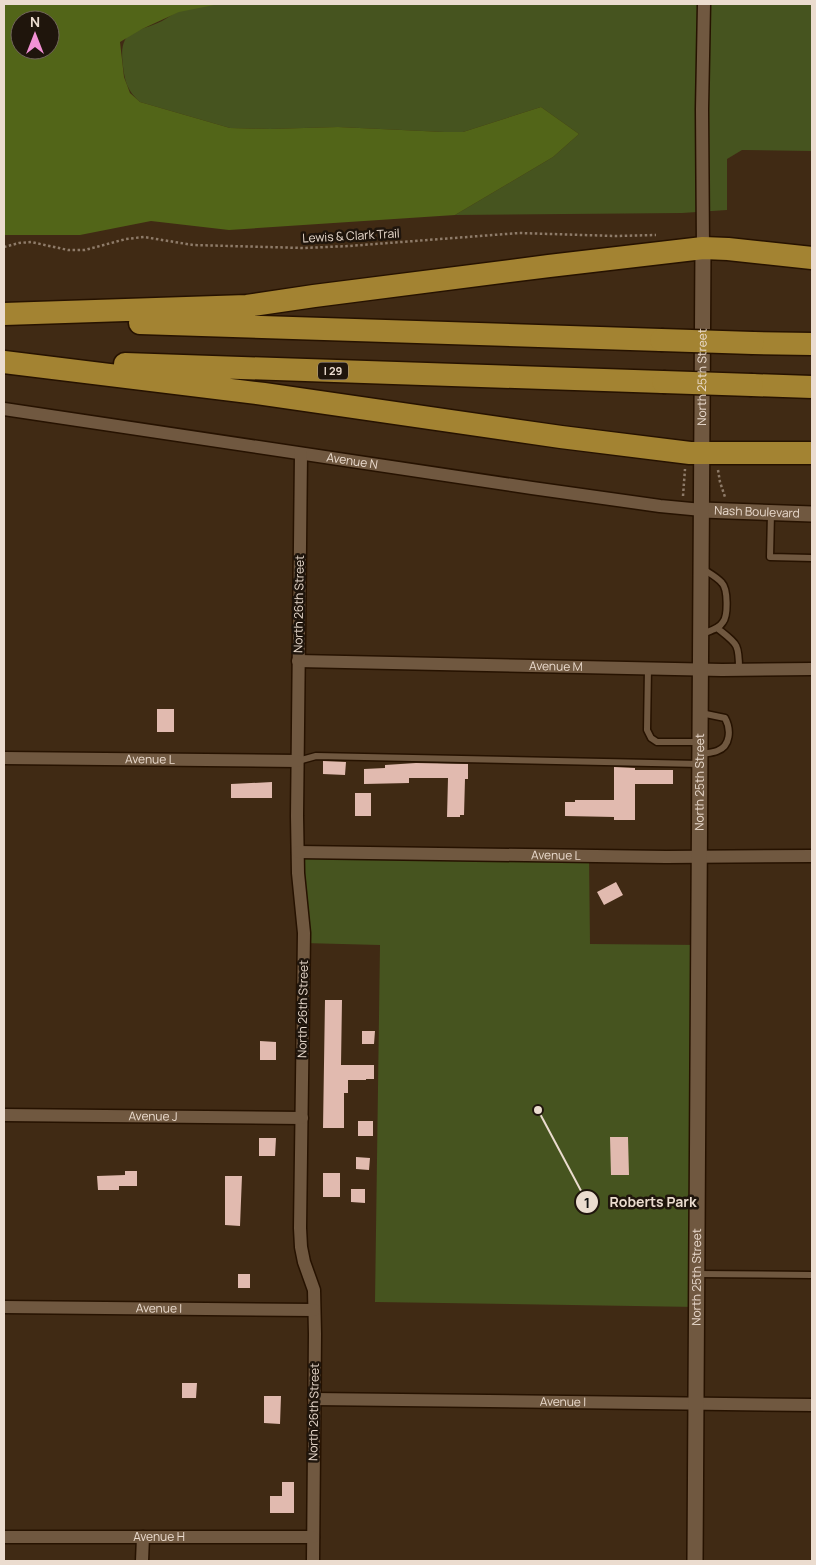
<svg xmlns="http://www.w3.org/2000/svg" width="816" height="1565" font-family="Manrope,sans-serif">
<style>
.green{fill:#46541f}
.forest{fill:#526518;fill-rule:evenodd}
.building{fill:#e1baaf}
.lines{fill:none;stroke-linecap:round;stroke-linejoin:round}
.service-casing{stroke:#261200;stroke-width:9}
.minor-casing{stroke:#261200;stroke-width:15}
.tertiary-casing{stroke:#261200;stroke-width:18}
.motorway-casing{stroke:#261200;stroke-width:25}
.path{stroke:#8e7b69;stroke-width:2.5;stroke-dasharray:2.5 2.5;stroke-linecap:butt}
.service{stroke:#705840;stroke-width:6}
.minor{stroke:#705840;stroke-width:12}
.tertiary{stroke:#705840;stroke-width:15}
.motorway{stroke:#a38332;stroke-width:22}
.motorway-bridge-casing{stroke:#261200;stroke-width:25;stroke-linecap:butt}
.motorway-bridge{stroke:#a38332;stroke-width:22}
.labels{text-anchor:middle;stroke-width:5;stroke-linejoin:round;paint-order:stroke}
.shield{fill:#1f150c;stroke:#aea094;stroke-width:1}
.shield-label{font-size:11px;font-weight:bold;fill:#ebdccf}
.street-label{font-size:12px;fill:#ebdccf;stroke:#1f150c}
.leader{fill:none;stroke:#ebdccf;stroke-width:2}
.callout-dot{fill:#ebdccf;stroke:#1f150c;stroke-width:2}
.mark-label{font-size:15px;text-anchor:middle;font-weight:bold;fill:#111}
.callout-label{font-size:14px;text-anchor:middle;font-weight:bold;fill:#ebdccf;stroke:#1f150c;stroke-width:5;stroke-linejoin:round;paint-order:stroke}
</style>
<rect width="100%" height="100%" fill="#402a14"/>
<path class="green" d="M219 4H812V151L742 150 727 159V210L682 213 455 215 553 157 579 134 541 107 463 132H444L338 127 270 129 230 128 140 102C128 91 125 83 123 66 118 28 135 34 162 21 171 16 182 8 193 6 201 3 211 6 219 4Z
M298 852 589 856 590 944 700 945 697 1307 375 1302 380 945 303 943Z"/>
<path class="forest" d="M4 4H219L179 12 142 29 120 42 124 77 130 93 140 102 230 128 270 129 338 127 444 132H463L541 107 579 134 553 157 455 215 229 230 151 221 80 235H4ZM20 20H50V50H20Z"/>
<path class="building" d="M157 709H174V732H157Z
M323 761 346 762 345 775 323 774Z
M416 763 468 764V779H465L464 815H460V817H447L448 778H409V783L364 784V769L385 768V765Z
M614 767 635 768V770H673V784H635V820H614V817L565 816V802H575V800H614Z
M272 782V798H231V784Z
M355 793H371V816H355Z
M616 882 623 895 604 905 597 892Z
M325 1000H342L341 1065H374V1079H366V1080H348V1093H344V1128H323Z
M362 1031H375L374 1044H362Z
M260 1041 276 1042V1060H260Z
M358 1121H373V1136H358Z
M610 1137H628L629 1175H611Z
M259 1138H276L275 1156H259Z
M356 1157 370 1158 369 1170 356 1169Z
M125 1171H137V1186H119V1190H98L97 1176 125 1175Z
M323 1173H340V1197H323Z
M225 1176H242L240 1226 225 1225Z
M351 1189H365V1203L351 1202Z
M238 1274H250V1288H238Z
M182 1383H197L196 1398H182Z
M264 1396H281L280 1424 264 1423Z
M282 1482H294V1513H270V1496H282Z"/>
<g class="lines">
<g class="service-casing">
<path id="service" d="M771 513 770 557 812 558
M717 628C737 644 739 643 739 669
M702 634C709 631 719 629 723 622 728 616 728 589 722 583 717 577 709 573 703 569
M648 668 647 730 651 738 657 742H701
M701 754C706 753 712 753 717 751 731 746 731 729 725 718L701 713
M298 761 316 756 700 764
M697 1274 812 1275"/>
</g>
<g class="minor-casing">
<g id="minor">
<path d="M703 248 702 109 704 4"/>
<path id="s1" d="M4 409 532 488 660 506 702 510"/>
<path d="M301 454 297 816 298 873 304 933 300 1228 301 1247 304 1262 314 1290 315 1334 313 1561"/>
<path id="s2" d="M298 661 722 670 812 669"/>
<path id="s3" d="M4 758 297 761"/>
<path id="s4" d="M298 852 666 857 812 856"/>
<path id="s5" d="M4 1115 302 1118"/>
<path id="s6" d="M4 1307 314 1310"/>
<path id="s7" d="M314 1399 812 1405"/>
<path id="s8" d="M4 1537H313"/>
<path d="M142 1561 143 1537"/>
</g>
</g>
<g class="tertiary-casing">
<g id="tertiary">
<path id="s9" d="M702 510 812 514"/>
<path id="s10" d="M695 1561 703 248"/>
</g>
</g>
<g class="motorway-casing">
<path id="motorway" d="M4 314 247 306 314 296 549 266 703 248 728 249 812 258
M140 323 661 340
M753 343 812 344
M4 362 264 394 561 437 690 453H812
M125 364 663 382
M752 385 812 387"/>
</g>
<path class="path" d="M4 247 19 243 31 242 68 250H85L126 239 144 237 193 245 304 248 349 246 519 233 615 236 656 235
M718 470 720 482 725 497
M683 496 685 469"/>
<use href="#service" class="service"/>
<use href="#minor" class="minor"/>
<use href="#tertiary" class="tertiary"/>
<use href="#motorway" class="motorway"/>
<g class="motorway-bridge-casing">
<path id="motorway-bridge" d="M661 340 753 343
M663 382 752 385"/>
</g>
<use href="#motorway-bridge" class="motorway-bridge"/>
</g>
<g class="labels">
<rect class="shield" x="318" y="362.5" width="30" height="17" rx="4"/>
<g class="shield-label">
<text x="333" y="375">I 29</text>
</g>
<g class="street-label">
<text transform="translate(351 236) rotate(-3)" y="4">Lewis &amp; Clark Trail</text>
<text dy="4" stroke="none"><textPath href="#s10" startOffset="1184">North 25th Street</textPath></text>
<text dy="4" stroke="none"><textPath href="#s1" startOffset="352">Avenue N</textPath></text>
<text dy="4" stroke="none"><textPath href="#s9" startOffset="55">Nash Boulevard</textPath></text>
<text transform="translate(299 604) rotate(-89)" y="4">North 26th Street</text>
<text dy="4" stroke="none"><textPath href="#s2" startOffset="258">Avenue M</textPath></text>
<text dy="4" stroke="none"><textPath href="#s3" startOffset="146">Avenue L</textPath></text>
<text dy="4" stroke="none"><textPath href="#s10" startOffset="779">North 25th Street</textPath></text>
<text dy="4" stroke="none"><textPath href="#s4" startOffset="258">Avenue L</textPath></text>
<text transform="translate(303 1009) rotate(-89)" y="4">North 26th Street</text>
<text dy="4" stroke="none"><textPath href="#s5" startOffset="149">Avenue J</textPath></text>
<text dy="4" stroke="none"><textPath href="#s10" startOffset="284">North 25th Street</textPath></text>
<text dy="4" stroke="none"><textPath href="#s6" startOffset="155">Avenue I</textPath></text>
<text dy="4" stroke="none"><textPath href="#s7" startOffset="249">Avenue I</textPath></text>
<text transform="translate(314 1412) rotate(-89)" y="4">North 26th Street</text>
<text dy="4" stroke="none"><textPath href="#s8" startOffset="155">Avenue H</textPath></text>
</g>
</g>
<path class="leader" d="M538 1110L587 1202"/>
<g class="callout-dot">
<circle cx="538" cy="1110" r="5"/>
<circle cx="587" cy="1202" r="12"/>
</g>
<g class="mark-label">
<text x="587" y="1208">1</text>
</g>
<g class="callout-label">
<text x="653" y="1207">Roberts Park</text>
</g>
<rect width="816" height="1565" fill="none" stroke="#ebdccf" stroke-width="10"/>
<g transform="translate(35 35)"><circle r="24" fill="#1f150c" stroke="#71655a"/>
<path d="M0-4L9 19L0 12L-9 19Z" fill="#f391d5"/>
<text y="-8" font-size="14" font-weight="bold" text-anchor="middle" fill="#ebdccf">N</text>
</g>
</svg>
